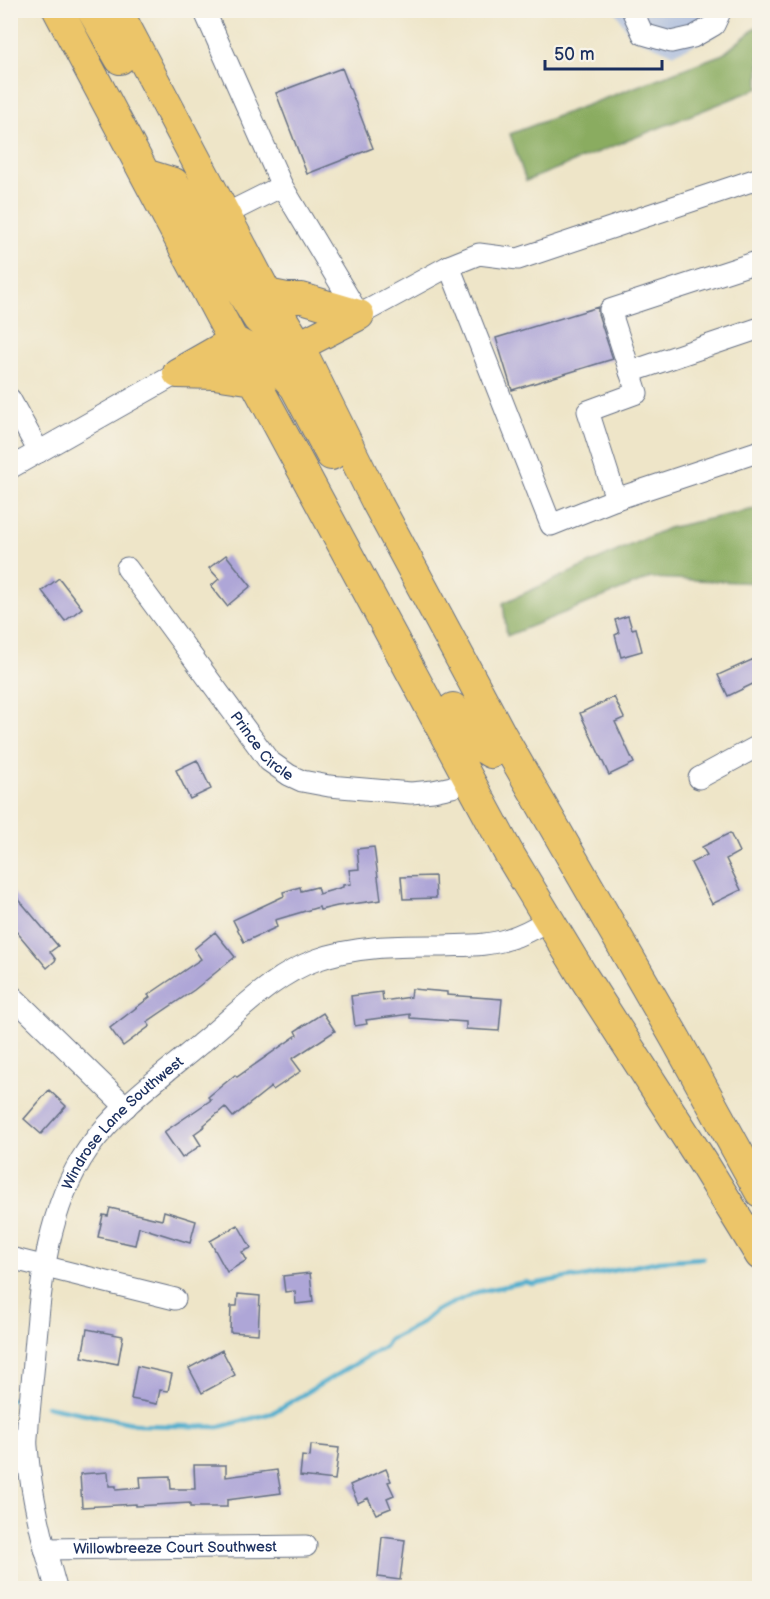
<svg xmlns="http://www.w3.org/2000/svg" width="770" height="1599" font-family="'Balsamiq Sans',sans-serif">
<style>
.industrial{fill:#b7c5de}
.forest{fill:#8aac60;stroke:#526e5f;stroke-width:1.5}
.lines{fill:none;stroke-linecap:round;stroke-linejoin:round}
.stream{stroke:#50aece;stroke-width:4.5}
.building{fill:#aea6d7}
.minor-casing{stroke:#656f83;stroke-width:23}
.highway-casing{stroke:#656f83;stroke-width:32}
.minor{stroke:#fff;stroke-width:21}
.highway{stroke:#ecc569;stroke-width:30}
.labels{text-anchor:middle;stroke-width:4.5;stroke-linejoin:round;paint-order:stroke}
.street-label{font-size:15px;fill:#1b2f5e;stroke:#f7f3e8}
</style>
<rect width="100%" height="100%" fill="#f7f3e8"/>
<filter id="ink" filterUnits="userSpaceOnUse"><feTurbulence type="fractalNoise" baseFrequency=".0167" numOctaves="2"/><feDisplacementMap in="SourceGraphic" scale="12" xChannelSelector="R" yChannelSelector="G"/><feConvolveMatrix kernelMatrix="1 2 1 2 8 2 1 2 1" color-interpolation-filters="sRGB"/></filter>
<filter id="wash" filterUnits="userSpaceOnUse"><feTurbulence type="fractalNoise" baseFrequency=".008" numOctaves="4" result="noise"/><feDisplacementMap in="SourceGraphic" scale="24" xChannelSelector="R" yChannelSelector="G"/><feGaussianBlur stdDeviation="1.35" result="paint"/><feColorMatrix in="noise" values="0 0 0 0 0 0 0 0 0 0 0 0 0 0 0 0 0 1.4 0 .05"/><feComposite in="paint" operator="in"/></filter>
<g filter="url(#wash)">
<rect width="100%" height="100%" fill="#eee5c8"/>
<path class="industrial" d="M615 11H734L715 36 673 54 630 36Z"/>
<path class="forest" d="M759 25V88L526 181 510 134 723 54Z
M759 508V583L650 578 507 636 503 603 668 528Z"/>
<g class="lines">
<path class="stream" d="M10 1399 13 1400
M46 1406 142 1425 219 1427 272 1413 385 1346 389 1340 420 1324 435 1311 477 1292 526 1282 532 1284 572 1277 578 1278 659 1261 703 1258"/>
</g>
<g id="blocks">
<path class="building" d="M342 68 373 148 307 174 276 93Z
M598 307V314L613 359 512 390 496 338Z
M226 555 251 586 227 606 211 586 219 579 209 568Z
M59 578 82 608 65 621 42 591Z
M628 616 632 629 636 628 642 651 621 657 615 635 619 633 615 620Z
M754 659 759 672V681L728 696 718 675Z
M614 697 624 718 615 722 634 763 609 775 580 713Z
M197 760 211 789 190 799 176 770Z
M730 833 739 852 726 859 741 890 712 904 691 863 707 855 702 847Z
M374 847 381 900 337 906 320 910 319 907 275 920 277 927 244 942 233 920 284 896 283 892 300 887 301 891 317 887 319 894 343 887V885L351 884 349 870 359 869 357 849Z
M435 876 436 898 403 899 401 877Z
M10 889 58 946 50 952 56 960 47 968 10 924Z
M215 932 235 957 194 990 147 1022 150 1026 123 1046 110 1028 150 997 148 995 201 959 194 949Z
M412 989 447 992V995L502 999 499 1031 466 1029V1022L410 1018V1014L366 1020 367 1024 355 1026 351 996 382 992 383 1001 411 997Z
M323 1013 335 1031 292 1059 301 1071 273 1090 271 1087 233 1117 225 1107 204 1125 205 1126 194 1134 201 1145 182 1158 164 1132 211 1100 208 1097 235 1075 237 1077 297 1035 295 1031Z
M49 1090 66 1106 41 1134 24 1119Z
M110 1208 162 1220 164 1211 196 1221 190 1243 139 1227 135 1245 98 1237 103 1215 108 1216Z
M238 1225 251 1248 242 1252 247 1260 227 1272 210 1241Z
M310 1273 313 1302 296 1304 295 1291 285 1292 283 1276Z
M238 1294 260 1296 258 1334 230 1332 231 1306H237Z
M87 1329 123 1336 118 1364 82 1357Z
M222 1350 235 1375 202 1393 189 1368Z
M137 1366 172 1374 168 1391 160 1390 157 1404 131 1399Z
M311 1445 339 1448 335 1480 300 1476 302 1456 310 1457Z
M194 1465H226V1477L277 1470 281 1493 227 1500V1507H190V1503L136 1506V1504L82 1507 80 1474 108 1472 109 1486H116V1490L141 1488 140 1477 170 1476 171 1489H195Z
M386 1469 391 1481 388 1482 394 1495 387 1498 391 1508 376 1514 368 1498 358 1503 350 1485Z
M382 1537 405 1540 400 1580 378 1577Z"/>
</g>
</g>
<g filter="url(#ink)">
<use href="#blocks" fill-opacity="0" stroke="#656f83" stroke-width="1.5"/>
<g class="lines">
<g class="minor-casing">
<g id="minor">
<path d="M204 10 282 186 359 315 449 266 479 254 518 259 760 178"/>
<path d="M632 10 643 34 671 42 693 37 714 25 721 10"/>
<path d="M224 215 282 186"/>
<path d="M449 266 551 525 616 499 760 451"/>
<path d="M630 372 760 328"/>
<path d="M10 399 39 452"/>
<path d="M10 468 178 373"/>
<path d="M616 499 588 411 637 393 610 310 760 261"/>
<path id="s1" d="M127 568 269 761 289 775 302 781 329 786 411 793 433 791 452 787 468 779"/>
<path d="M699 778 760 745"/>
<path d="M10 994 126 1107"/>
<path d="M10 1258 175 1299"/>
<path id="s2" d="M45 1549 306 1546"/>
<path id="s3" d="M56 1588C43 1542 31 1496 27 1447 26 1439 28 1431 28 1423 30 1406 31 1390 33 1373 40 1297 43 1214 88 1149 118 1107 161 1077 200 1044 236 1015 271 976 316 960 357 945 401 946 444 946 465 945 488 946 508 939 522 935 535 928 548 920"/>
</g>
</g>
<g class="highway-casing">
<path id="highway" d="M58 10 254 380 508 852 581 973 704 1164 760 1255
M92 10 120 59
M117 10 267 294 299 346 376 501 502 736 677 1041 760 1192
M145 174 174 183 258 319 272 331 299 346 359 315
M267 294 287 298H302L359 315
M178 373 234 341 274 363 295 387 331 455
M178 373 214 374 254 380
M453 708 471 741 491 753 506 745"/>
</g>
<use href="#minor" class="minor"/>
<use href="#highway" class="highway"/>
</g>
</g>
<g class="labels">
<g class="street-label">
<text dy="5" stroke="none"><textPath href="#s1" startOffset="224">Prince Circle</textPath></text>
<text dy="5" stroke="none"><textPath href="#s3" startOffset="494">Windrose Lane Southwest</textPath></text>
<text dy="5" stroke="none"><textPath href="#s2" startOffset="130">Willowbreeze Court Southwest</textPath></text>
</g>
</g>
<rect width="770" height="1599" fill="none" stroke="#f7f3e8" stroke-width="36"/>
<path d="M545 60v9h117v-9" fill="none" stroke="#1b2f5e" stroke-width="3"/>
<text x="554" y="60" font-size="18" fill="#1b2f5e" stroke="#f7f3e8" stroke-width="4.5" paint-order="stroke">50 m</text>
</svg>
